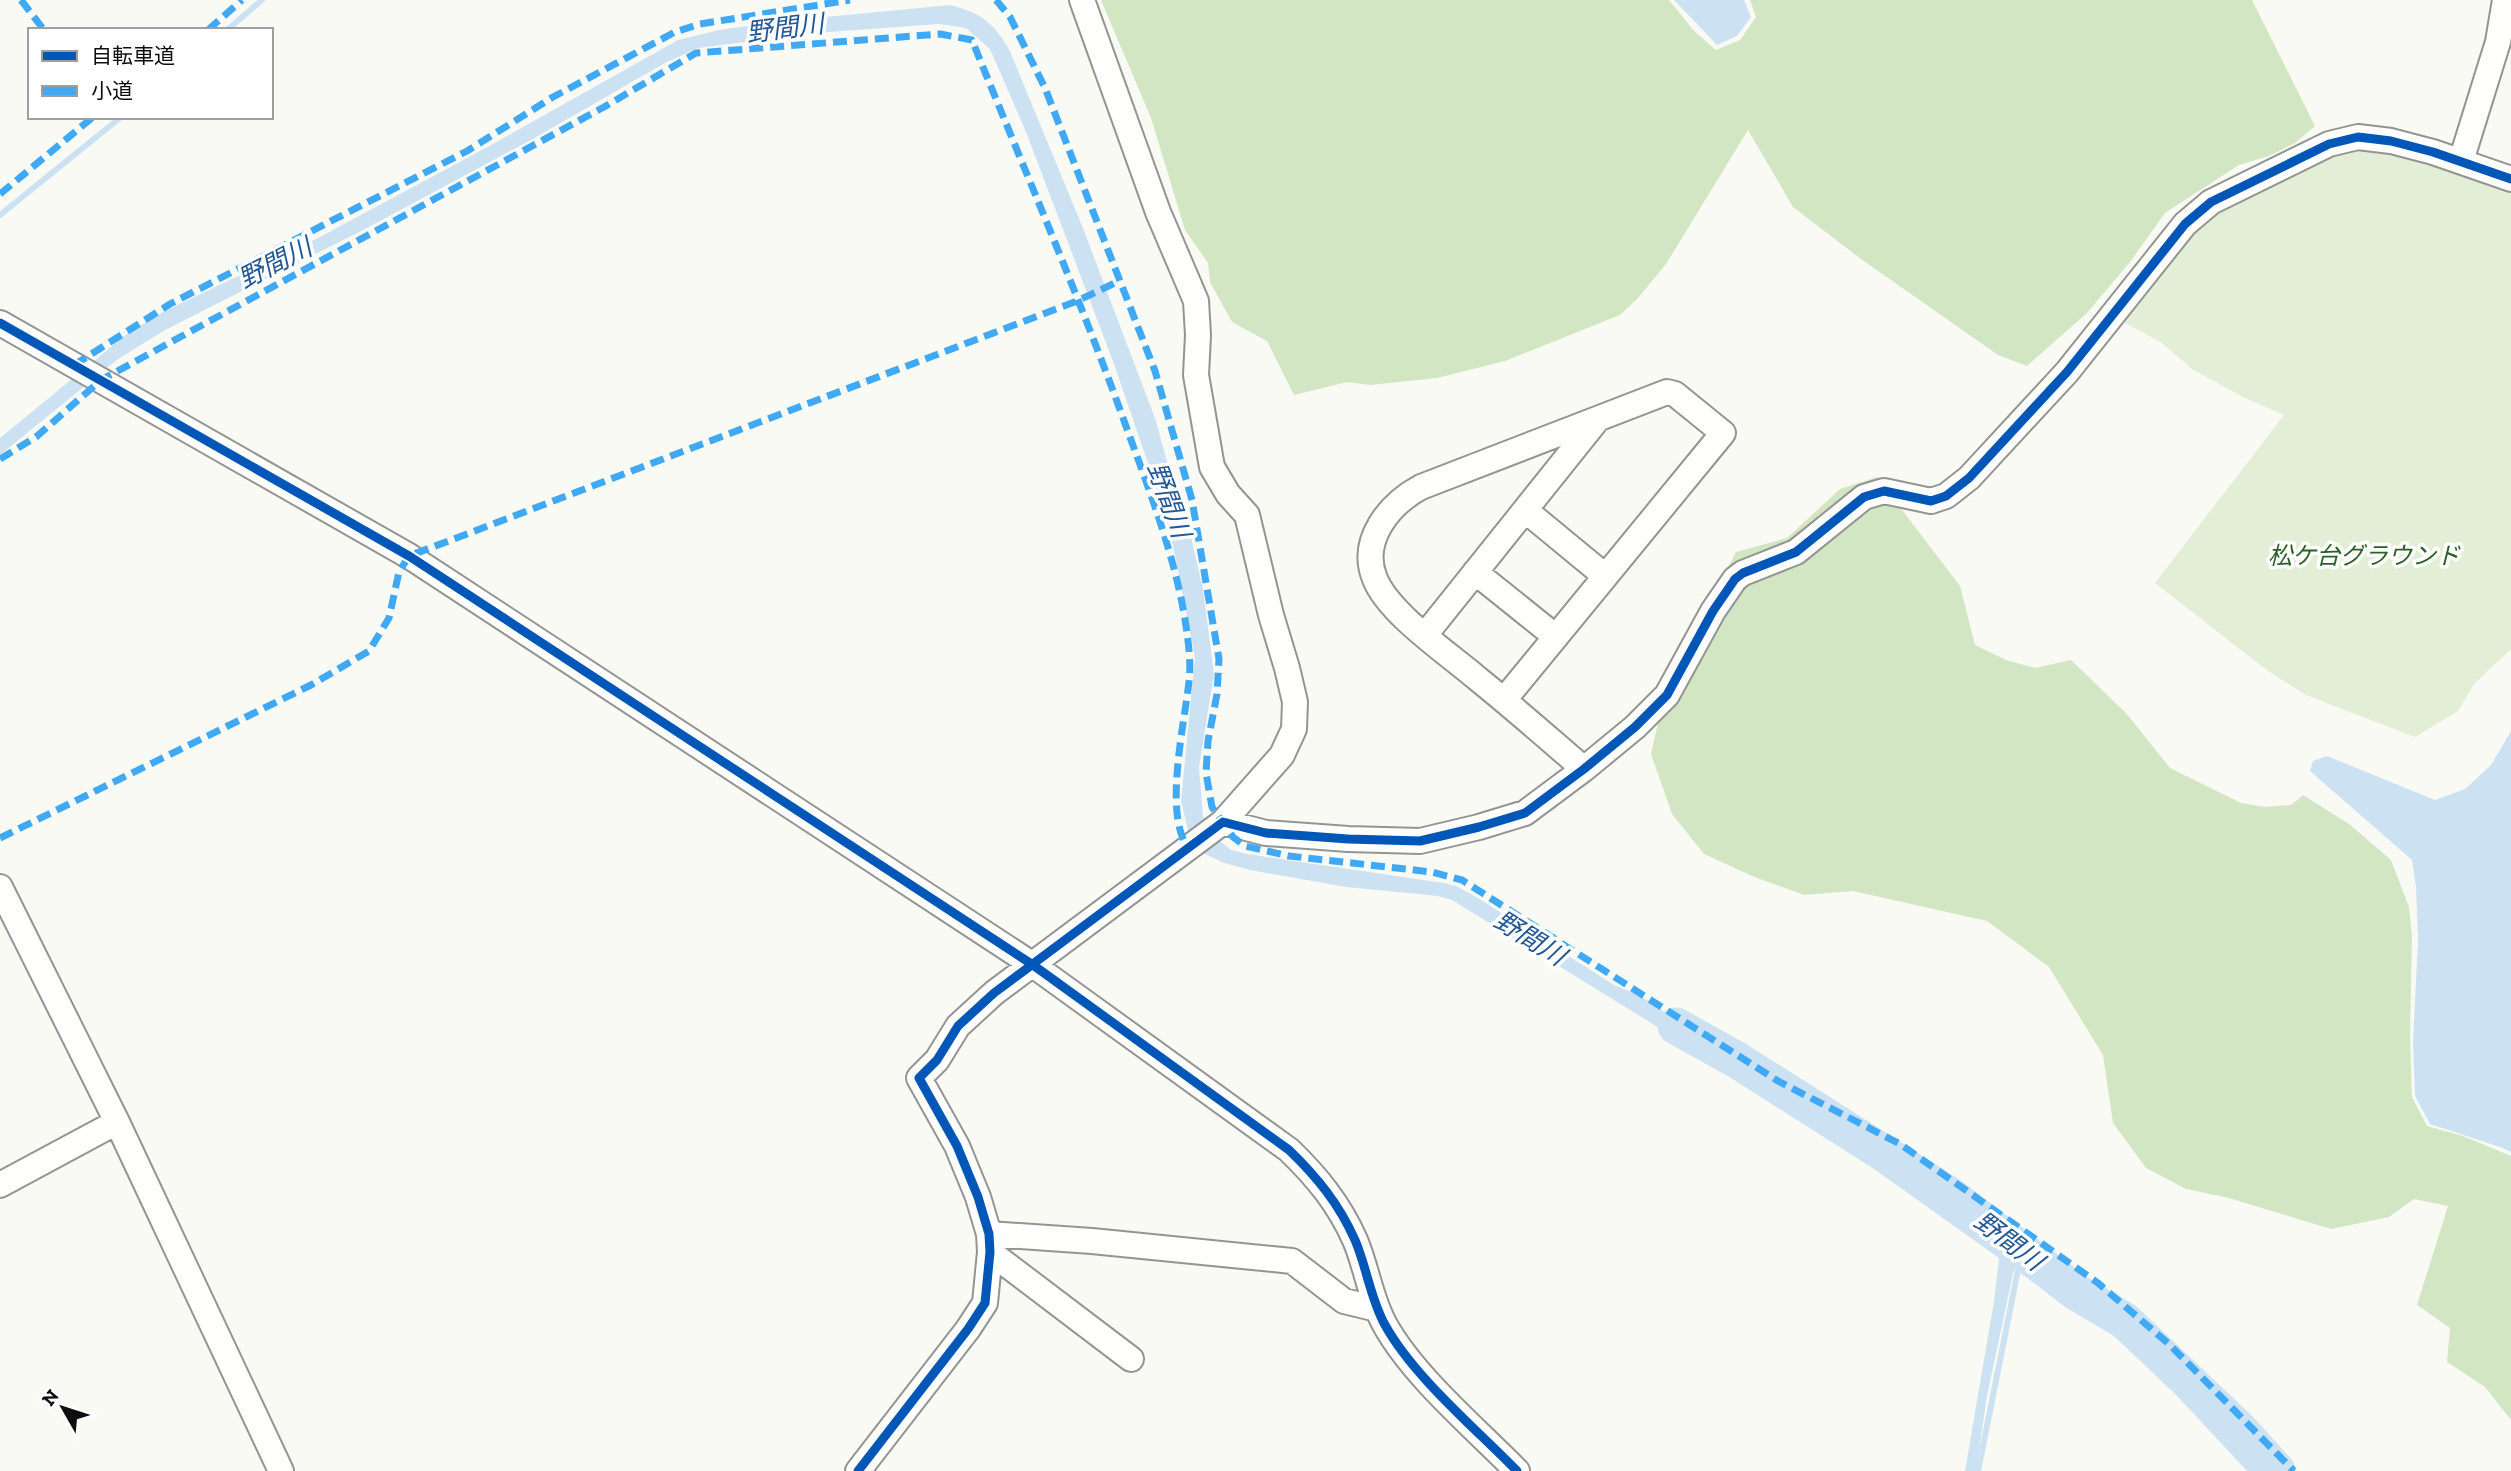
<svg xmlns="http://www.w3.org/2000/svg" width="2511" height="1471" font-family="'Zilla Slab','Noto Sans JP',serif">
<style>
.green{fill:#e2eed5}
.forest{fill:#d2e6c4}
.water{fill:#cce2f2}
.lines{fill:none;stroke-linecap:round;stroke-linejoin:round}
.stream{stroke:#cce2f2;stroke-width:6}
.river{stroke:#cce2f2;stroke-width:37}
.minor-casing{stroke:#949492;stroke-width:28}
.minor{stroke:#fefefd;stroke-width:24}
.quiet{stroke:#3fa9f5;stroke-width:7;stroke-dasharray:14 7;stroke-linecap:butt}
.cycleway-casing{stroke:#fff;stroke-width:13}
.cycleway{stroke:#0057b8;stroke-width:9}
.labels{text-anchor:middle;stroke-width:7;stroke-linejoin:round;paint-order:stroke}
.park-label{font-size:24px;font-style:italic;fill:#2a6023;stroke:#fff}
.water-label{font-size:26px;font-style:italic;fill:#225895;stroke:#fff}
</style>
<rect width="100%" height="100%" fill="#fafaf4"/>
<path class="green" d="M2347 146 2384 147 2511 187V649L2475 683 2458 711 2415 737 2306 695 2268 671 2155 583 2284 415 2243 397 2192 369 2162 343 2118 319 2141 288 2216 208Z"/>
<path class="forest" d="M1101 0H1669L1694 31 1716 50 1740 40 1756 17 1750 0H2252L2315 126 2295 143 2269 156 2239 165 2165 213 2130 262 2087 313 2027 366 1998 355 1861 259 1793 207 1748 130 1666 264 1638 298 1620 315 1505 361 1437 378 1370 385 1347 382 1294 395 1267 341 1232 322 1210 282 1208 263 1185 230 1151 118Z
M1877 477 1960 586 1975 645 2006 660 2035 668 2071 660 2126 713 2170 768 2241 803 2264 807 2291 805 2303 795 2349 824 2391 860 2409 907 2412 937 2410 1037 2412 1097 2427 1126 2463 1136 2511 1156V1420L2485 1387 2447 1362 2450 1328 2417 1305 2448 1206 2414 1199 2389 1217 2331 1229 2229 1198 2186 1189 2146 1168 2113 1123 2103 1055 2049 967 1987 921 1853 891 1804 895 1752 876 1704 854 1672 814 1651 754 1666 687 1736 552 1787 538 1840 489Z"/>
<path class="water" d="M1674 0H1744L1751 17 1737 36 1717 45Z
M951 5C982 14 992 21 1009 49L1083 228 1156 421 1174 487 1188 524 1203 589 1214 674 1199 767 1203 816 1220 841 1231 850 1247 854 1444 883 1456 886 1478 898 1614 985 1639 995 2017 1249 2060 1282 2123 1325 2265 1471H2247L2152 1369 2114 1335 2014 1269 1987 1396 1976 1471H1965L1994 1301 1999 1258 1874 1169 1745 1081 1452 900 1438 896 1346 887 1250 870 1224 863 1203 853 1189 834 1181 801 1195 657 1173 545 1152 475 1114 364 1026 132 990 49 966 28 939 24 815 33 698 48 665 63 531 140 365 229 167 329 118 359 0 455V438L128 333 163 312 318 238 493 144 678 40 719 30 783 21Z
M2511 731V1152L2500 1147 2430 1124 2415 1096 2413 1041 2418 941 2416 887 2412 860 2310 771 2313 761 2327 756 2435 800 2465 789 2491 765Z"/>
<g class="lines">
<path class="stream" d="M227 30 262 0
M0 215 121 117
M1978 1471 2022 1250"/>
<path class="river" d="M1676 1026 1737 1060 1948 1194 2076 1292 2125 1321 2240 1430 2277 1471"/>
<g class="minor-casing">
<path id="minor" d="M2461 161 2498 42 2505 0
M0 323 409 556 1033 965 1289 1150C1317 1177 1339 1204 1355 1240 1367 1268 1370 1298 1385 1325 1414 1377 1475 1428 1517 1471
M1525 510 1605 576
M1475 572 1556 637
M1425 635 1597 420
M1504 700 1723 433 1675 394 1667 392 1421 487C1389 504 1359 541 1375 579 1389 614 1449 654 1478 679 1514 708 1549 739 1584 769
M1223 822 1266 833 1348 839 1420 841 1479 827 1525 813 1584 769 1635 727 1667 695 1713 611 1735 579 1743 573 1796 552 1864 497 1884 491 1931 501 1946 496 1969 478 2067 372 2185 224 2211 202 2329 144 2358 137 2391 141 2433 152 2511 179
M0 887 117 1122 281 1471
M0 1185 117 1122
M989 1234 1092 1241 1292 1261 1344 1301 1377 1309
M990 1252 1131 1359
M858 1471 968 1329 985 1303 990 1252 989 1234 978 1197 957 1146 919 1078 937 1060 958 1026 994 993 1223 822 1282 755 1294 729 1295 702 1287 668 1271 615 1247 515 1228 494 1212 467 1196 375 1198 335 1196 301 1158 212 1082 0"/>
</g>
<use href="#minor" class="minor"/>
<path class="quiet" d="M21 0 44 30
M996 0 1010 17 1045 88 1155 371 1192 500 1219 659 1217 694 1208 741 1206 773 1212 807 1233 837 1245 846 1289 856 1432 872 1462 880 1778 1081 1900 1144 2098 1283 2170 1345 2294 1471
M208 30 242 0
M0 194 93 117
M74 365 170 304 467 151 553 97 675 32 700 24 850 0
M0 459 36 437 101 380 604 107 696 53 940 34 972 40C1024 169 1080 298 1127 429 1151 495 1178 564 1187 633 1189 648 1191 666 1189 681 1185 721 1163 815 1188 847
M0 838 311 685 369 651 389 618 399 572 409 556 1077 301 1119 281"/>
<g class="cycleway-casing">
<path id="cycleway" d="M0 323 409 556 1033 965 1289 1150C1317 1177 1339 1204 1355 1240 1367 1268 1370 1298 1385 1325 1414 1377 1475 1428 1517 1471
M858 1471 968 1329 985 1303 990 1252 989 1234 978 1197 957 1146 919 1078 937 1060 958 1026 994 993 1223 822 1266 833 1348 839 1420 841 1479 827 1525 813 1584 769 1635 727 1667 695 1713 611 1735 579 1743 573 1796 552 1864 497 1884 491 1931 501 1946 496 1969 478 2067 372 2185 224 2211 202 2329 144 2358 137 2391 141 2433 152 2511 179"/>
</g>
<use href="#cycleway" class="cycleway"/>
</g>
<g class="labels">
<g class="park-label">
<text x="2364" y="564">松ケ台グラウンド</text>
</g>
<g class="water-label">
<text transform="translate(785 28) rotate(-7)" y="9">野間川</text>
<text transform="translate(275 263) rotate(-27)" y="9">野間川</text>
<text transform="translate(1169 500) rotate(70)" y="9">野間川</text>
<text transform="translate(1530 938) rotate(32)" y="9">野間川</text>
<text transform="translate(2009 1241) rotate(37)" y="9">野間川</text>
</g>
</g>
<rect x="28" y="28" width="245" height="91" fill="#ffffff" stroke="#9f9f9f" stroke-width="2"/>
<rect x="42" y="51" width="35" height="10" fill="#0057b8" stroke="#9f9f9f" stroke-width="2"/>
<text x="91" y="63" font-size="21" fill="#0e0e0e">自転車道</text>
<rect x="42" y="86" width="35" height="10" fill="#3fa9f5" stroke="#9f9f9f" stroke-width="2"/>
<text x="91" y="98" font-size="21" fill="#0e0e0e">小道</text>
<g transform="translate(63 1408) rotate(309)" stroke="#ffffff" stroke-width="5" paint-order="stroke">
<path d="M0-5L12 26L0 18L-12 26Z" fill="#0e0e0e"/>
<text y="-10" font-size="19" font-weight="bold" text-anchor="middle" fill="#0e0e0e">N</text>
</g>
</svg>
